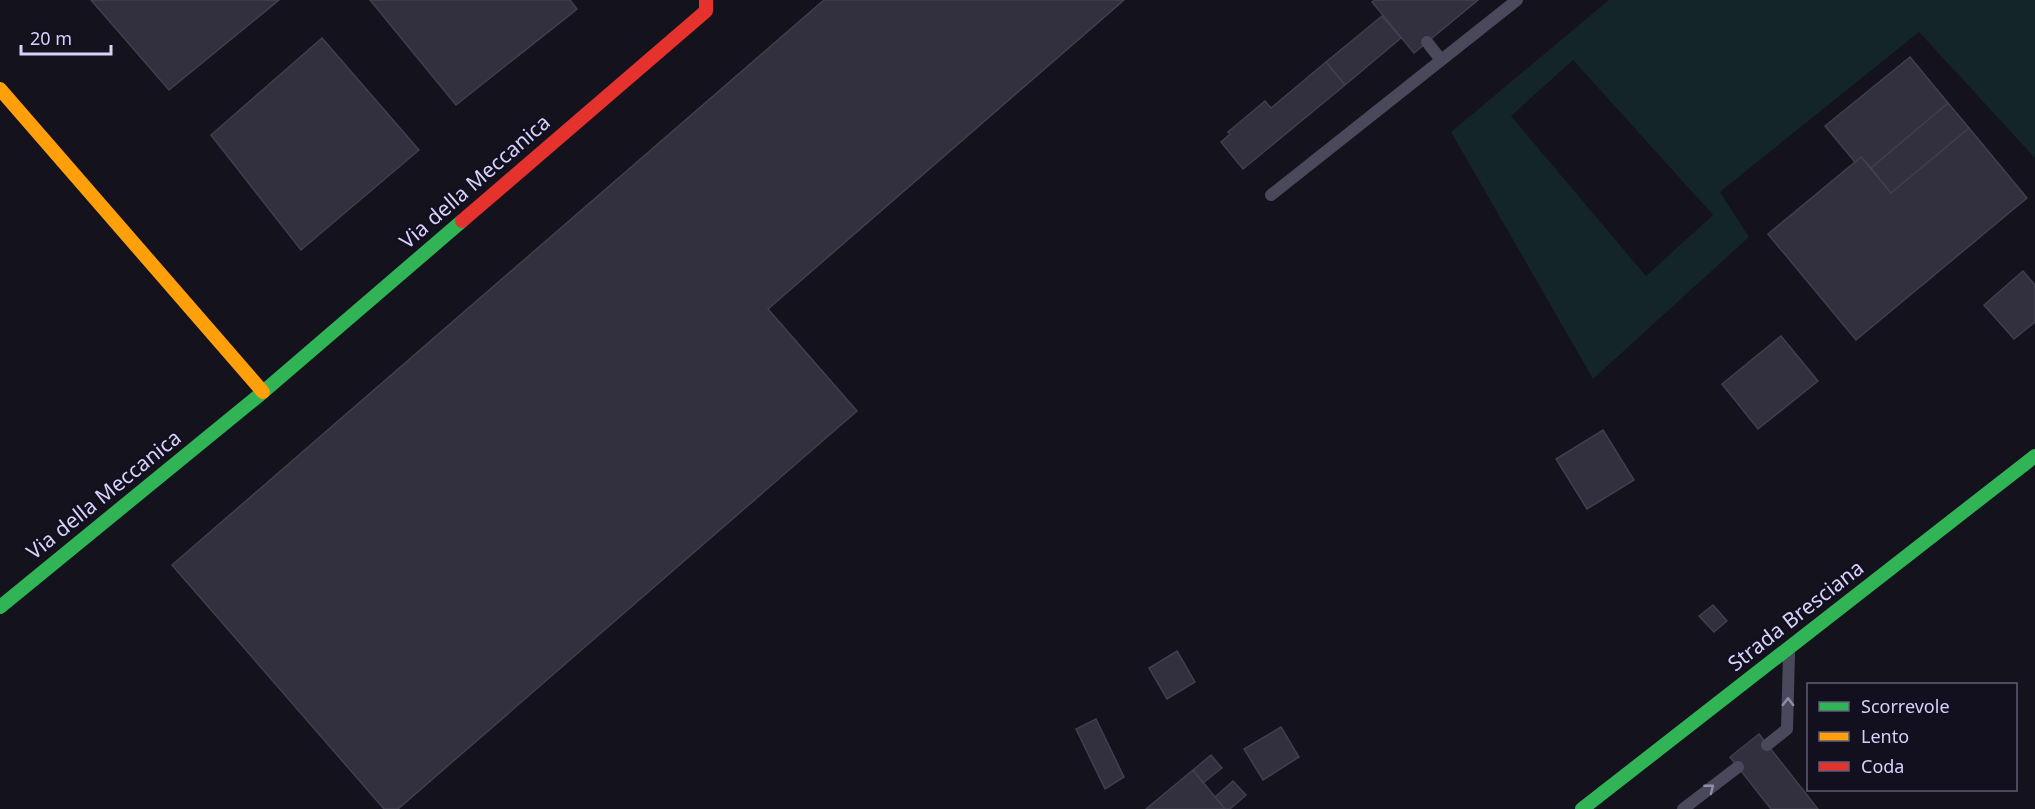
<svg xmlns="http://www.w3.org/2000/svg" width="2035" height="809" font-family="'Noto Sans',sans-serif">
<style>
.green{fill:#132526;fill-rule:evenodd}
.building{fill:#32303e;stroke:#413e4f;stroke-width:1.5}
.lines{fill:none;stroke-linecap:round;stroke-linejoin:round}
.lane{stroke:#4a485b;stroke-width:12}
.fast{stroke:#30b455;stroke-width:14}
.slow{stroke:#ff9f0a;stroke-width:14}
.jam{stroke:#e5322d;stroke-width:14}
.oneway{stroke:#908daa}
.labels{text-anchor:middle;stroke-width:4.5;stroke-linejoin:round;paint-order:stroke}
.street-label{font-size:21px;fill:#d6d2fa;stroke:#120f1f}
</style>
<rect width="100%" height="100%" fill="#14121c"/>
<path class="green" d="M1609 0H2035V158L1919 32 1720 192 1749 237 1593 379 1451 132ZM1573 60 1713 215 1646 276 1511 116Z"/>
<path class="building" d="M91 0H279L169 90Z
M370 0H570L577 9 456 105Z
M824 0H1124L768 309 857 411 398 809H384L172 565Z
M1375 0H1478L1414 53 1372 2Z
M1382 16 1401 38 1345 85 1326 62Z
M322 38 419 150 301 250 211 135Z
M1910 57 1948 103 1871 168 1861 157 1855 162 1825 126Z
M1326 62 1345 85 1243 169 1221 142 1230 134 1228 132 1265 101 1271 108Z
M1948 103 1969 128 1891 193 1871 168Z
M1969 128 2027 198 1856 340 1768 234 1861 157 1891 193Z
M2023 271 2035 285V322L2014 339 1984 305Z
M1781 336 1818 381 1758 429 1722 384Z
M1603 430 1634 480 1587 509 1556 459Z
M1713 605 1727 621 1714 632 1699 616Z
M1177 651 1195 682 1167 699 1149 668Z
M1096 719 1124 777 1105 789 1076 729Z
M1281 727 1299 757 1263 780 1244 749Z
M1759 734 1818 809H1771L1730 757Z
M1211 755 1222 768 1203 783 1193 770Z
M1193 770 1225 809H1146Z
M1233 781 1246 795 1230 809H1225L1215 797Z"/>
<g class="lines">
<path class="lane" d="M1427 42 1441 60
M1271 195 1517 0
M1767 745 1787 729 1789 654
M1683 809 1738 767"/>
<path class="fast" d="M0 607 263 392 462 221
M1582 809 2035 456"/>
<path class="slow" d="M0 89 263 392"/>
<path class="jam" d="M462 221 706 11V0"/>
</g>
<defs><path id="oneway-chevron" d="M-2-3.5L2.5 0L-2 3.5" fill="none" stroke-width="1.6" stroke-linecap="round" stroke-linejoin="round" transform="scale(1.5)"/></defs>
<g class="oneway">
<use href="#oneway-chevron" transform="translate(1788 702) rotate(-89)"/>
<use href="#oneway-chevron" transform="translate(1710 788) rotate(-38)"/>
</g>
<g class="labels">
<g class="street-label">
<text transform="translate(475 182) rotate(-41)" y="7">Via della Meccanica</text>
<text transform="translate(104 495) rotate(-39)" y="7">Via della Meccanica</text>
<text transform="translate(1796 616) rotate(-38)" y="7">Strada Bresciana</text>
</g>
</g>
<rect x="1807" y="683" width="210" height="108" fill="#120f1f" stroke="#605d77" stroke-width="1.5"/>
<rect x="1819" y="702" width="30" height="9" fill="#30b455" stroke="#605d77" stroke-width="1.5"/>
<text x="1861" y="713" font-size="18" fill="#d6d2fa">Scorrevole</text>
<rect x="1819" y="732" width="30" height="9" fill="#ff9f0a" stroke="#605d77" stroke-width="1.5"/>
<text x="1861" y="743" font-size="18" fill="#d6d2fa">Lento</text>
<rect x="1819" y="762" width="30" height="9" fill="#e5322d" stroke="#605d77" stroke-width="1.5"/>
<text x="1861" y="773" font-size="18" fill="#d6d2fa">Coda</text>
<path d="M21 45v9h90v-9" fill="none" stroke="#d6d2fa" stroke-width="3"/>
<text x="30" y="45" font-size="18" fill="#d6d2fa" stroke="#120f1f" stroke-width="4.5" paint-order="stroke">20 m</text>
</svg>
